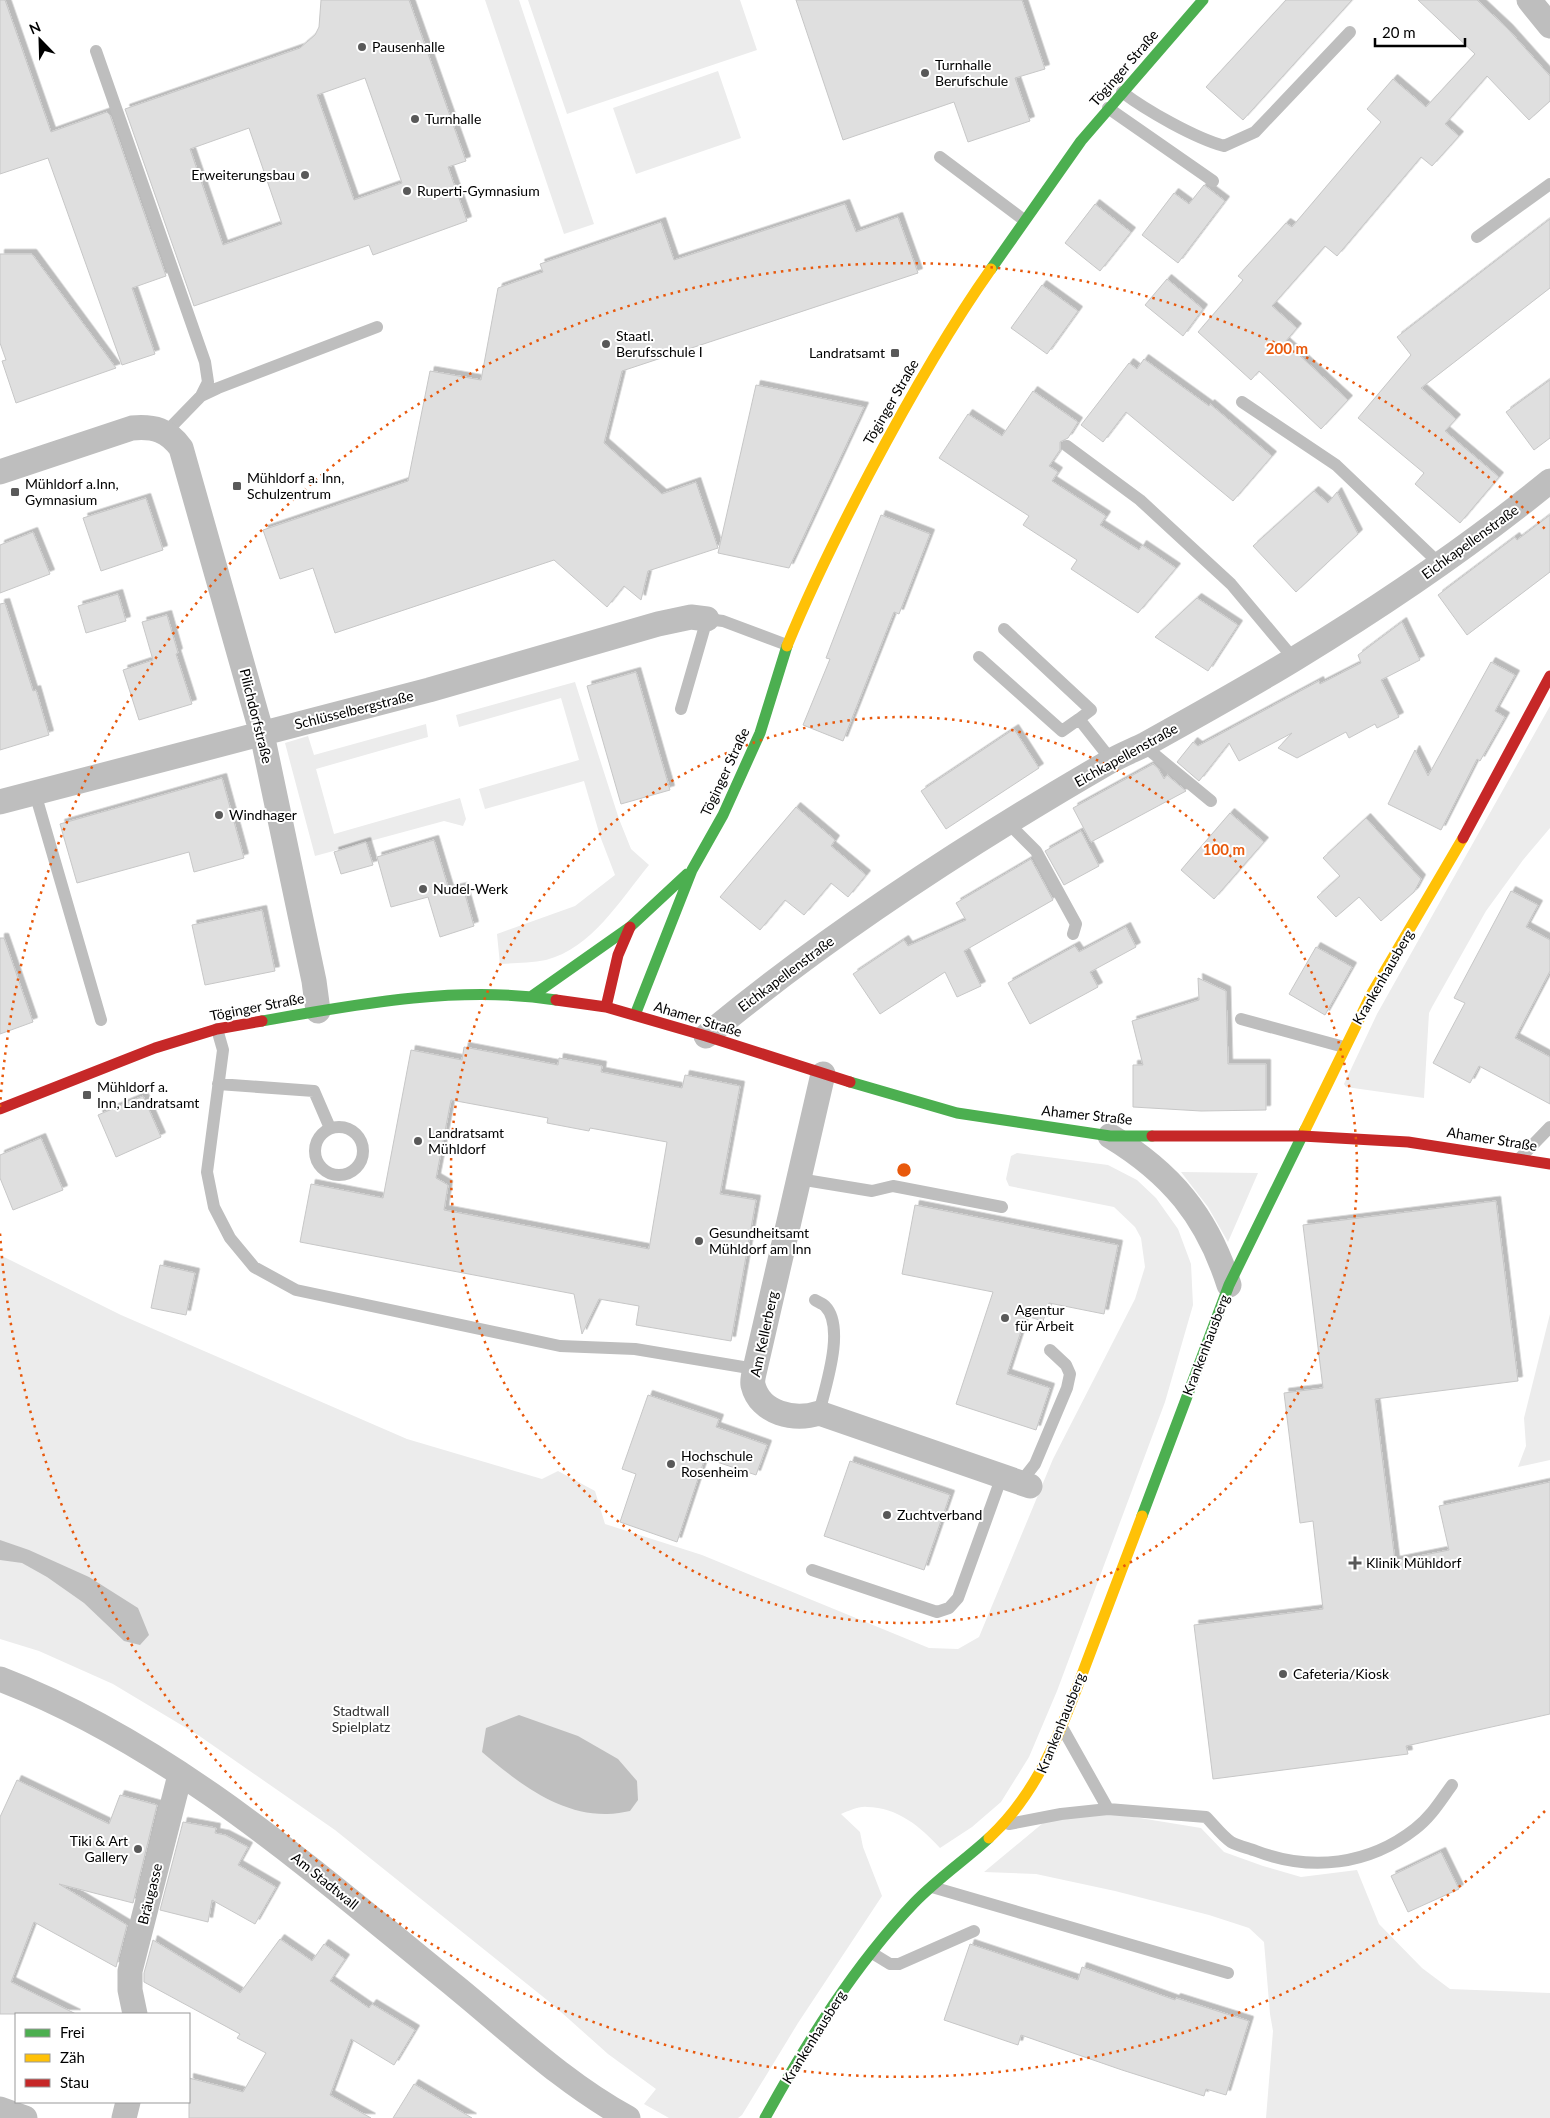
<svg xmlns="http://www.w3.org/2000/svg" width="1550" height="2118" font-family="Lato,sans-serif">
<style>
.green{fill:#ececec}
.water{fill:#bfbfbf}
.building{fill:#dfdfdf;stroke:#c7c7c7;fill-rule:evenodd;filter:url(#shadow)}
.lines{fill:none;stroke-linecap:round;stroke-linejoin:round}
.lane{stroke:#bebebe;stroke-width:12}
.street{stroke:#bebebe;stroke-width:25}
.fast{stroke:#4caf50;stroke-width:11}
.slow{stroke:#ffc107;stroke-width:11}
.jam{stroke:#c62828;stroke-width:11}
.ring{fill:none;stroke:#e8590c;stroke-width:2.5;stroke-dasharray:2.5 5}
.poi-dot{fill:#595959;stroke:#fff;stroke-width:2}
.labels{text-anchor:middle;stroke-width:4;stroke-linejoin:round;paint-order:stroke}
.poi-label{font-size:14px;fill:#000;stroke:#fff;text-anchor:start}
.street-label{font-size:14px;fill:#000;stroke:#fff}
.park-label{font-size:14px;fill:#333;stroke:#fff}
.centre{fill:#e8590c;stroke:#fff;stroke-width:2.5}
.ring-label{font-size:15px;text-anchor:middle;font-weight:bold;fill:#e8590c;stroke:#fff;stroke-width:4;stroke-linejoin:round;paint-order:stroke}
</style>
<defs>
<filter id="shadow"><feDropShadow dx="4.5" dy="-4.5" stdDeviation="0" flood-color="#0004"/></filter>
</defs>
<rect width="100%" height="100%" fill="#fff"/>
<path class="green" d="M485 0H519L594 224 564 234Z
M528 0H740L757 50 567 114Z
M718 71 741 138 636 174 613 108Z
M575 682 619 819 631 849 649 865C620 900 592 948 546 960 531 963 514 963 500 964L497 934 575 906 615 875 600 836 584 781 485 809 479 789 579 760 561 698 459 727 456 715Z
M1550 706V828L1523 860 1486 911 1432 1007 1429 1013 1424 1098 1346 1087 1344 1084 1377 1014Z
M426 724 428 737 316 769 334 834 460 798 466 819 463 826 444 821 315 856 285 743 308 736 314 755Z
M1017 1153 1108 1165 1137 1180 1156 1198 1178 1229 1191 1264 1193 1305 1165 1402 1057 1691 1029 1757 1001 1802 972 1827 940 1848C921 1827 897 1807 867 1807 859 1806 849 1811 841 1814L860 1832 863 1847 882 1896 798 2023 742 2115 738 2118H669L644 2104 656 2089 608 2054 552 2004 335 1830 198 1735 113 1684 39 1651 0 1639V1255L121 1315 407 1439 542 1479 558 1471 595 1491 605 1524 702 1555 929 1648 958 1649 979 1637 1053 1459 1135 1299 1145 1267 1141 1238 1135 1227 1114 1207 1009 1186 1006 1179 1011 1156Z
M1181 1172 1258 1173 1228 1242 1208 1207Z
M1550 1314V1460L1518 1467 1526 1446 1524 1418Z
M1103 1812 1201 1828 1224 1852 1263 1866 1301 1877 1357 1870 1379 1924 1422 1968 1450 1989 1550 1993V2118H1266L1273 2031 1270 2014 1264 1942 1249 1928 1209 1915 1115 1891 1036 1874 984 1872 1055 1813Z"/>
<path class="water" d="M0 1540 29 1550 89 1577 138 1608 149 1635 140 1645 124 1641 84 1603 47 1577 22 1563 0 1560Z
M519 1715 578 1736 618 1759 637 1781 638 1800 630 1811C623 1812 615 1814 607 1814 559 1815 517 1782 482 1752L486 1728Z"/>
<path class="building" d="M0 0H5L51 132 107 112 110 115 166 276 132 288 155 354 122 365 48 158 0 174Z
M321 0H409L466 161 448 167 467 221 373 255 369 245 194 306 125 109 300 48 315 35 319 27ZM365 78 402 183 354 200 317 95ZM249 128 282 224 223 245 190 149Z
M796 0H1022L1045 69 1015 78 1030 121 968 142 954 102 843 140Z
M1286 0H1352L1243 120 1206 87Z
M1418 0H1477L1508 29 1550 76V101L1529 120 1487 76 1445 124 1459 136 1432 166 1421 157 1337 256 1325 246 1272 306 1297 328 1285 342 1348 400 1321 429 1259 371 1251 380 1198 332 1243 280 1238 276 1286 223 1292 227 1381 122 1367 109 1393 79 1426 107 1475 54Z
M1204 185 1225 201 1178 263 1142 235 1174 193 1189 204Z
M845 204 856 232 898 217 918 273 622 371 604 443 662 494 696 482 718 548 648 571 641 600 624 586 607 607 554 560 335 633 313 568 280 579 263 530 408 481 430 371 481 380 498 288 543 272 540 264 661 222 674 260Z
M1095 204 1131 232 1100 271 1065 243Z
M1550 219V288L1421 388 1456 419 1445 431 1499 477 1460 523 1415 484 1424 473 1358 418 1411 355 1397 337Z
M0 254H32L116 368 16 403 2 361 6 360 0 343Z
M1167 279 1203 309 1183 336 1145 305Z
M1042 285 1078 311 1047 354 1011 328Z
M1144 359 1209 406 1210 404 1272 456 1233 501 1126 412 1103 442 1081 425 1129 363 1137 369Z
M1550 380V438L1534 450 1506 412Z
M756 385 864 407 789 568 718 553Z
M1033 391 1078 422 1068 438 1060 442V450L1049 466 1058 472 1052 481 1106 516 1100 525 1139 550 1142 545 1176 568 1138 613 1071 569 1077 560 1023 525 1029 516 939 458 968 414 1002 436Z
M1314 491 1328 503 1337 492 1358 534 1296 592 1253 546Z
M146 498 163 550 101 571 83 518Z
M881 515 930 534 899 614 894 612 843 741 803 725 830 659 826 658Z
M1550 515V572L1467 635 1438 595 1515 537 1517 540Z
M33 532 50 574 0 593V545Z
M118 594 126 621 86 633 78 606Z
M1197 598 1238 625 1208 671 1155 637Z
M5 603 33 691 36 690 49 735 0 750V604Z
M167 615 178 653 176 654 192 704 139 720 123 670 153 660 142 622Z
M1402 622 1420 660 1381 680 1399 717 1377 728 1375 724 1349 738 1346 732 1297 758 1278 748 1292 733 1239 761 1229 743 1199 781 1177 762 1193 742 1198 746 1319 681 1320 684 1361 663 1358 655Z
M1491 662 1515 675 1495 711 1505 717 1480 761 1477 759 1441 830 1388 804 1415 750 1428 776Z
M636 672 670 790 621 804 587 686Z
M1014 729 1039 768 946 829 921 791Z
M1153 764 1158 768 1164 779 1167 775 1186 791 1091 842 1073 808Z
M222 778 244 858 194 872 189 852 77 883 60 824Z
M796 807 835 840 831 846 866 875 848 897 831 883 804 915 785 900 760 930 720 897Z
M1230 813 1264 842 1214 899 1181 870Z
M1366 818 1421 879 1414 892 1381 921 1359 897 1336 917 1317 897 1340 876 1323 858Z
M1081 831 1099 866 1064 885 1045 851Z
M434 840 449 890 463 887 474 926 440 937 428 897 391 907 377 857Z
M366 842 373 865 341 874 334 852Z
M1031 859 1053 900 964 951 981 986 957 997 945 972 880 1014 853 974 904 940 908 946 966 920 956 903Z
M1511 891 1538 905 1526 927 1550 940V971L1515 1038 1550 1057V1104L1479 1066 1470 1083 1433 1063 1465 1003 1454 998Z
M262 910 275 971 205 985 192 925Z
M1126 927 1136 947 1090 972 1098 987 1030 1024 1008 983 1075 946 1079 952Z
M0 938H4L33 1022 0 1034Z
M1316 947 1352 967 1325 1015 1289 994Z
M1198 978 1226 991 1228 1064H1266V1110L1201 1111 1133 1107V1065H1143L1132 1021 1199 1000Z
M464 1047 558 1065 559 1058 602 1066 601 1072 682 1088 685 1075 740 1086 720 1194 756 1200 731 1341 636 1325 639 1306 599 1299 582 1334 574 1294 300 1242 311 1184 383 1198 411 1050 462 1060ZM451 1100 548 1118 547 1123 589 1131 590 1128 667 1142 649 1249 444 1210 448 1185 436 1178Z
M143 1096 161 1137 116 1157 98 1115Z
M41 1138 63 1190 13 1210 0 1178V1155Z
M1496 1201 1518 1381 1375 1399 1395 1561 1449 1550 1439 1506 1550 1482V1714L1406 1746 1408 1754 1213 1779 1194 1625 1323 1609 1313 1521 1300 1523 1284 1393 1323 1388 1303 1225Z
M915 1205 1118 1245 1104 1314 1049 1303 1043 1321 1026 1316 1007 1374 1050 1388 1036 1430 956 1404 993 1292 902 1274Z
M160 1265 195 1273 186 1315 151 1308Z
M648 1395 719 1419 716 1427 767 1445 756 1475 705 1458 677 1542 620 1522 636 1474 622 1469Z
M850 1461 950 1495 924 1570 824 1536Z
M17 1780 109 1824 120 1795 157 1805 133 1903 59 1884 127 1925 116 1967 34 1922 11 1982 76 2014H0V1817Z
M183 1822 216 1828 215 1833 225 1835 248 1847 238 1865 276 1887 255 1924 212 1900 208 1922 160 1910Z
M1441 1852 1459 1889 1408 1912 1391 1876Z
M280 1939 312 1961 324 1944 345 1959 330 1981 369 2008 372 2004 415 2030 394 2065 351 2039 330 2095 371 2118H189V2078L243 2092 266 2053 237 2038 240 2034 144 1982V1973L153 1940 240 1993Z
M970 1944 1078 1980 1082 1967 1175 2000 1176 1998 1249 2021 1226 2095 1206 2089 1204 2096 1122 2070 1021 2035 1018 2045 944 2020Z
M414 2084 472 2118H393Z"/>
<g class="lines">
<path class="lane" d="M96 51 205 362 208 382 201 396
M1122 92C1147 111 1195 138 1224 146L1255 132 1350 32
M1108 108 1213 181
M940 157 1024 220
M1477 237 1550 184
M1242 402 1336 465 1440 564
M166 432 201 396 218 388 377 327
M1067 446 1140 500 1231 584 1294 659
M1004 629 1091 710 1079 719 1112 761
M979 657 1062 731 1079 719
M681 709 707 619 723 621 787 645
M1143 745 1211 801
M35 793 101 1020
M1008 823 1036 851 1076 924 1073 934
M1241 1019 1344 1047
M217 1029 223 1050 207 1172 214 1207 230 1238 254 1267 296 1290 560 1346 635 1349 755 1369
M218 1084 314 1091 330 1128
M315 1151a24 24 0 1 1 48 0a24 24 0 1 1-48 0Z
M1520 1158 1550 1127
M799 1179 872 1191 893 1186 1002 1207
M815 1300C818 1302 823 1304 825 1306 846 1327 825 1388 819 1413
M1020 1483 1035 1464 1067 1388 1070 1374 1066 1365 1050 1350
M812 1570 937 1612 949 1608 958 1598 1002 1476
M1063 1729 1108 1809
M1009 1824 1061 1814 1108 1809 1206 1817C1214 1825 1222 1836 1231 1842 1238 1846 1248 1848 1256 1851 1311 1872 1369 1865 1415 1829 1431 1817 1441 1800 1452 1785
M932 1887 1228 1973
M872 1953 890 1964H899L974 1931"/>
<path class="street" d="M1529 0 1550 26
M0 472 132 428C154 426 168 430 181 448L262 734 314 981 318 1011
M0 802 429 690 658 624 691 617 707 619
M706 1036C831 932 969 843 1109 762 1121 755 1134 750 1146 744 1196 716 1247 688 1296 658 1385 604 1470 546 1550 481
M823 1074 755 1369C754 1373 752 1380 753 1385 760 1414 795 1421 819 1413L1030 1486
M1110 1136C1171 1173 1207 1216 1229 1285
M0 1679C172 1745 314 1872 456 1987 511 2032 565 2084 628 2118
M135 2014 130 1990V1971L180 1775
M0 2109 25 2118
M124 2118 128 2102"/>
<path class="fast" d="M991 269 1081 141 1203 0
M532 996 630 927 687 874
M635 1015 692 870 723 815 760 733 787 646
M262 1021C358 1004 459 985 556 1000
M850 1082 957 1113 1110 1136H1152
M1142 1516 1229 1285 1305 1130
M765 2118C807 2042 854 1966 914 1903 937 1879 965 1860 989 1838"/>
<path class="slow" d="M787 646C811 587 839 531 869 474 906 404 945 334 991 269
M1305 1130 1372 993 1463 838
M989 1838C1042 1789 1064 1722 1089 1656 1107 1609 1124 1563 1142 1516"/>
<path class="jam" d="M1463 838 1550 676
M556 1000 606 1007 706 1036 850 1082
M606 1007 618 955 630 927
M0 1109 155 1048 217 1029 262 1021
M1152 1136H1302L1408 1142 1550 1164"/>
</g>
<g class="ring">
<circle cx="904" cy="1170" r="453"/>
<path d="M1545 1811A906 906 0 0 1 0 1233M0 1107A906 906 0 0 1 1545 529"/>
</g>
<g class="poi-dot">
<circle cx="362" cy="47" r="5"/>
<circle cx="925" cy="73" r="5"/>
<circle cx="415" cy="119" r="5"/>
<circle cx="305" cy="175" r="5"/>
<circle cx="407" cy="191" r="5"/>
<circle cx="606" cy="344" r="5"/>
<rect x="890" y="348" width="10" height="10" rx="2.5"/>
<rect x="232" y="481" width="10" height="10" rx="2.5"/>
<rect x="10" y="487" width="10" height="10" rx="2.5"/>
<circle cx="219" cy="815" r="5"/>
<circle cx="423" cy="889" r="5"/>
<rect x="82" y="1090" width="10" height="10" rx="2.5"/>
<circle cx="418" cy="1141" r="5"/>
<circle cx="699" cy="1241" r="5"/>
<circle cx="1005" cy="1318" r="5"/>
<circle cx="671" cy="1464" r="5"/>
<circle cx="887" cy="1515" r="5"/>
<path d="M1352.5 1555.5h5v5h5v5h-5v5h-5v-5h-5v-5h5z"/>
<circle cx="1283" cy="1674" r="5"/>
<circle cx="138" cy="1849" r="5"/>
</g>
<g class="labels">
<g class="poi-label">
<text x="372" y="52">Pausenhalle</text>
<text x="935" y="70">Turnhalle<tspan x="935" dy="16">Berufschule</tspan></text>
<text x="425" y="124">Turnhalle</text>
<text x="295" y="180" text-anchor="end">Erweiterungsbau</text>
<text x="417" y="196">Ruperti-Gymnasium</text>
<text x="616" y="341">Staatl.<tspan x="616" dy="16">Berufsschule I</tspan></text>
<text x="885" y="358" text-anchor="end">Landratsamt</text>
<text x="247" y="483">Mühldorf a. Inn,<tspan x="247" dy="16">Schulzentrum</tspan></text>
<text x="25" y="489">Mühldorf a.Inn,<tspan x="25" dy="16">Gymnasium</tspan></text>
<text x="229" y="820">Windhager</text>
<text x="433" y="894">Nudel-Werk</text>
<text x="97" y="1092">Mühldorf a.<tspan x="97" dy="16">Inn, Landratsamt</tspan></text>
<text x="428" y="1138">Landratsamt<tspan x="428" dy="16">Mühldorf</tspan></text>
<text x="709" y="1238">Gesundheitsamt<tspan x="709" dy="16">Mühldorf am Inn</tspan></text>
<text x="1015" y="1315">Agentur<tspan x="1015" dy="16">für Arbeit</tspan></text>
<text x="681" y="1461">Hochschule<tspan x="681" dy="16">Rosenheim</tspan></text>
<text x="897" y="1520">Zuchtverband</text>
<text x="1366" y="1568">Klinik Mühldorf</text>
<text x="1293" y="1679">Cafeteria/Kiosk</text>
<text x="128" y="1846" text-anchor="end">Tiki &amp; Art<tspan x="128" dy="16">Gallery</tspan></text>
</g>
<g class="street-label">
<text transform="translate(1124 68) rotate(-49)" y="5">Töginger Straße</text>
<text transform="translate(891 402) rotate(-60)" y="5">Töginger Straße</text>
<text transform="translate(1470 542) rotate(-36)" y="5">Eichkapellenstraße</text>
<text transform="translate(354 710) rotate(-14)" y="5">Schlüsselbergstraße</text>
<text transform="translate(256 716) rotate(76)" y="5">Pilichdorfstraße</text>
<text transform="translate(1126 755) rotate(-29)" y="5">Eichkapellenstraße</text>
<text transform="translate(725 772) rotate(-65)" y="5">Töginger Straße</text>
<text transform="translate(786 974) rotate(-37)" y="5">Eichkapellenstraße</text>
<text transform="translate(1383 977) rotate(-60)" y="5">Krankenhausberg</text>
<text transform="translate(257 1007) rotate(-11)" y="5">Töginger Straße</text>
<text transform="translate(698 1019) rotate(17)" y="5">Ahamer Straße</text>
<text transform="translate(1087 1115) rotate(6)" y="5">Ahamer Straße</text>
<text transform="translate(1492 1139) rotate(9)" y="5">Ahamer Straße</text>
<text transform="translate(764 1334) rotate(-78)" y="5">Am Kellerberg</text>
<text transform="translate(1206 1345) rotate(-69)" y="5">Krankenhausberg</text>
<text transform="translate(1061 1723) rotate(-68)" y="5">Krankenhausberg</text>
<text transform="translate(325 1881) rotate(39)" y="5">Am Stadtwall</text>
<text transform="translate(150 1894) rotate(-76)" y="5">Bräugasse</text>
<text transform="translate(814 2037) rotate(-58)" y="5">Krankenhausberg</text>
</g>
<g class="park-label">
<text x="361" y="1716">Stadtwall<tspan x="361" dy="16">Spielplatz</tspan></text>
</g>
</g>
<circle cx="904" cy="1170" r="8" class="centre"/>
<g class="ring-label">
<text x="1287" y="354">200 m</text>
<text x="1224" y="855">100 m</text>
</g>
<rect x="15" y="2013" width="175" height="90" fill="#ffffff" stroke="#999999"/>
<rect x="25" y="2029" width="25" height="8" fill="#4caf50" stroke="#999999"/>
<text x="60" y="2038" font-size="15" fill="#000000">Frei</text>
<rect x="25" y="2054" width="25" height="8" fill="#ffc107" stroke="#999999"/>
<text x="60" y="2063" font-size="15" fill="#000000">Zäh</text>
<rect x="25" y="2079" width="25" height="8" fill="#c62828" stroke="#999999"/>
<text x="60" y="2088" font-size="15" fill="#000000">Stau</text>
<g transform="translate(40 40) rotate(337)" stroke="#ffffff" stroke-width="4" paint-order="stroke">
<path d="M0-4L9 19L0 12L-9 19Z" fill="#000000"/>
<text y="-8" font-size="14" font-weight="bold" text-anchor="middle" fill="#000000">N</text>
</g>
<path d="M1375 38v8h90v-8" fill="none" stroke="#000000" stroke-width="2.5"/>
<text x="1382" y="38" font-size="15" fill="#000000" stroke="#ffffff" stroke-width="4" paint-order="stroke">20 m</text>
</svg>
